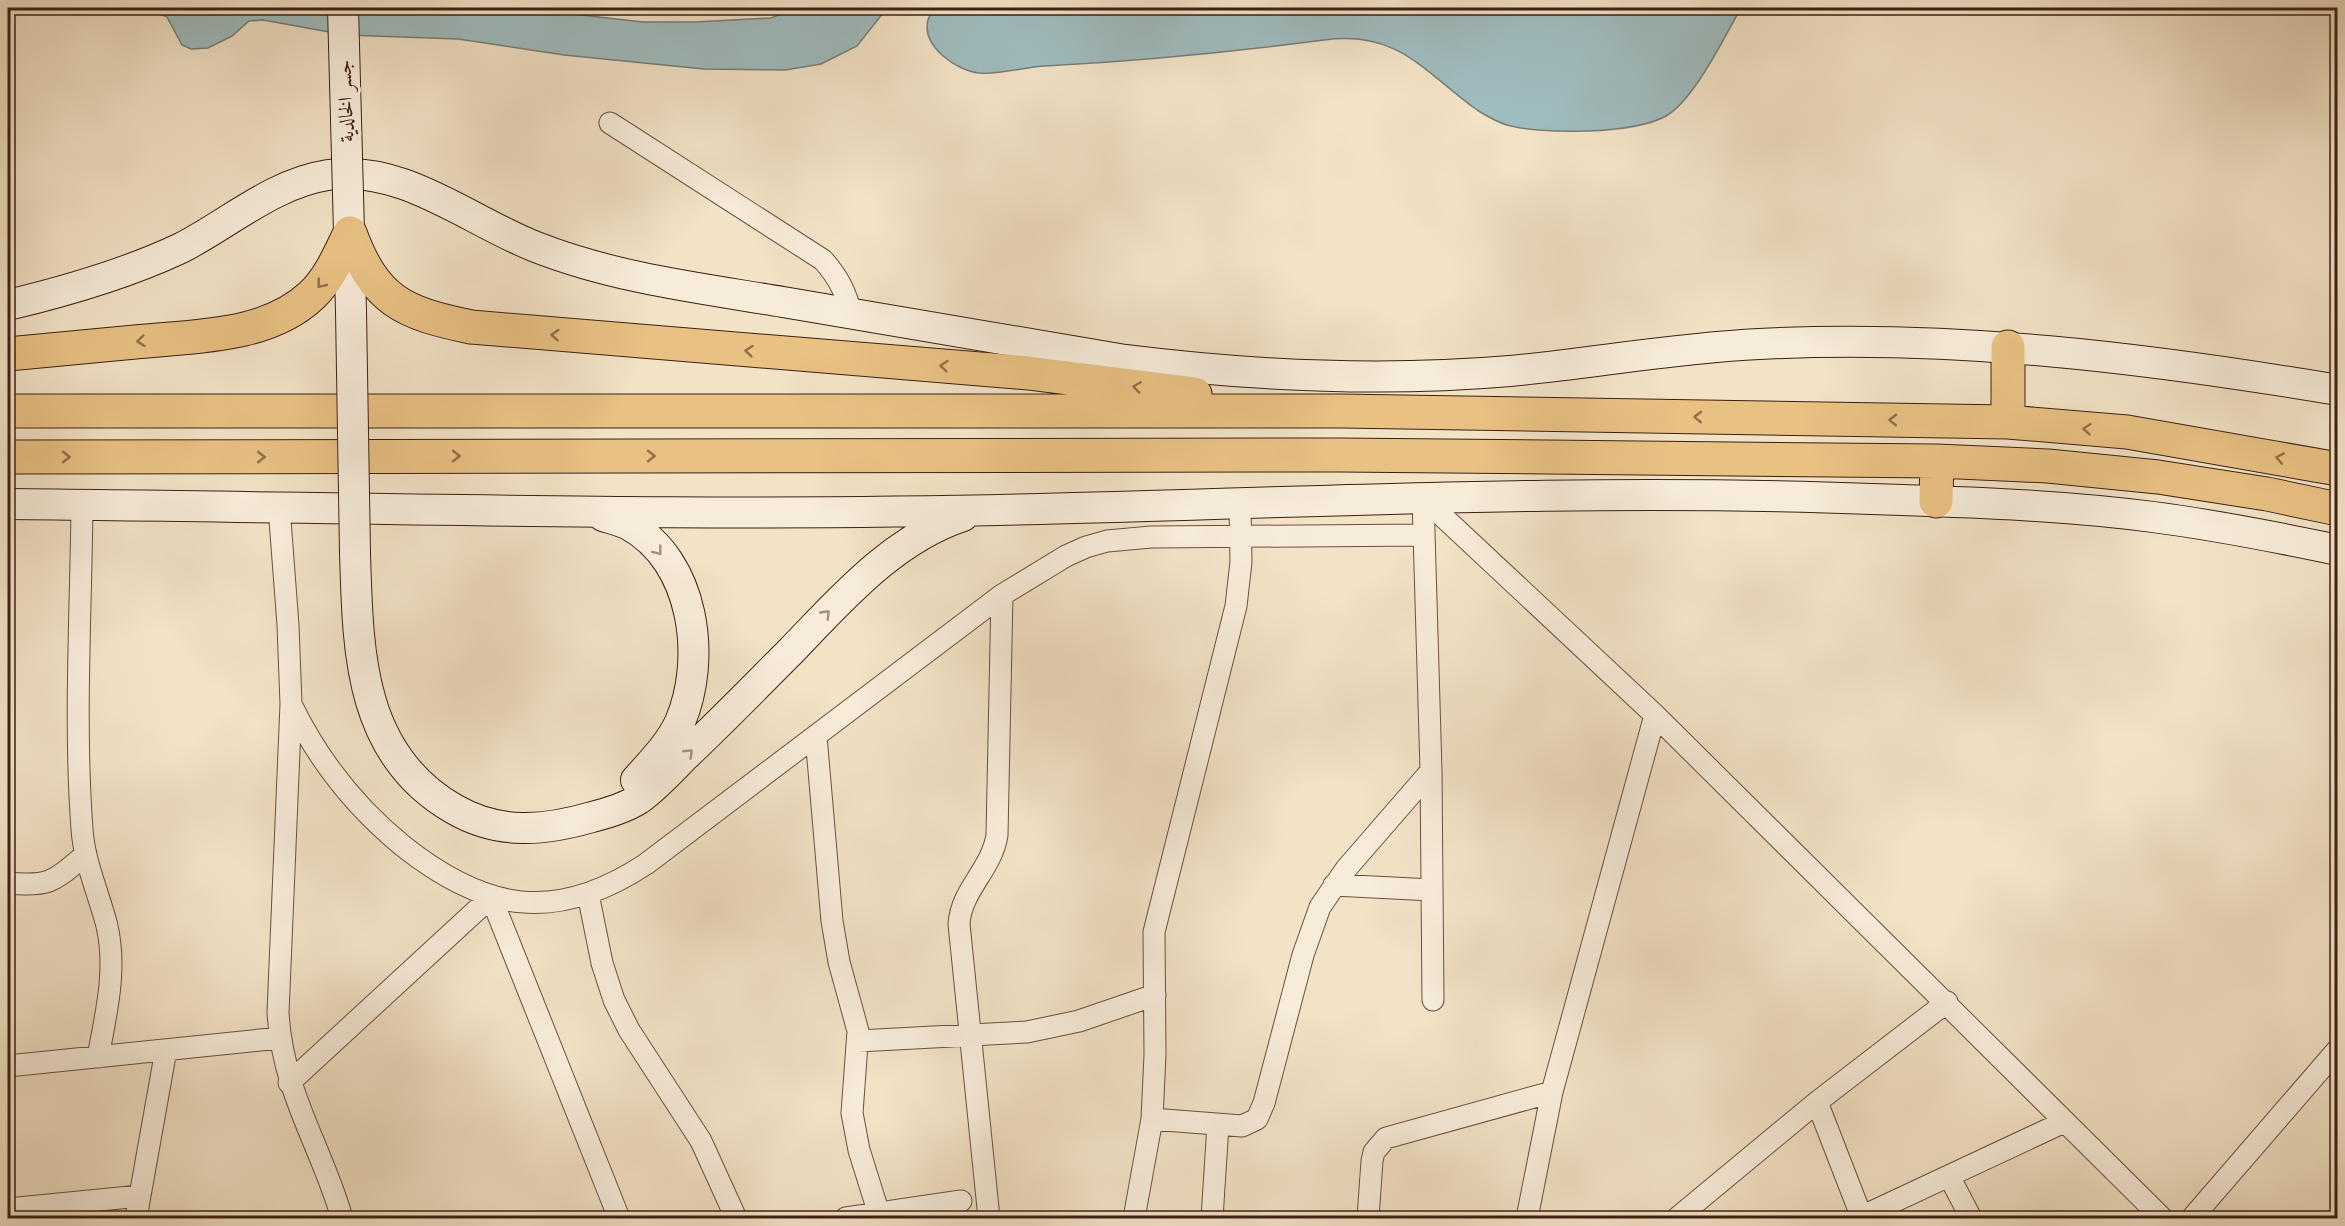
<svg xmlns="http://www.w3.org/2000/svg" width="2345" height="1226" font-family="Cardo,Amiri,serif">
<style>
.water{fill:#9fbcbf;stroke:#787e7a;stroke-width:1.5}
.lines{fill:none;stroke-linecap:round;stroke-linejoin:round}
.street-casing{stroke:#6a5040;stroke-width:23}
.secondary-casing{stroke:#3d2013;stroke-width:32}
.highway-casing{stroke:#3d2013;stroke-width:35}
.street{stroke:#f7ecda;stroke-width:21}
.secondary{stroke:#f7ecda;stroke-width:30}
.highway{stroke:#e9c183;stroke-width:33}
.secondary-bridge-casing{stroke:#3d2013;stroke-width:32;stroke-linecap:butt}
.secondary-bridge{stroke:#f7ecda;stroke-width:30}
.oneway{stroke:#93704b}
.oneway2{stroke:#a39080}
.labels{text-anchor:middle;stroke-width:6;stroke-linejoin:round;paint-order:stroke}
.street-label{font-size:20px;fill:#3d2013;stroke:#f7ecda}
</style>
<rect width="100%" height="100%" fill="#f2e2c6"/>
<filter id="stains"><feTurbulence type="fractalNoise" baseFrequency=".00333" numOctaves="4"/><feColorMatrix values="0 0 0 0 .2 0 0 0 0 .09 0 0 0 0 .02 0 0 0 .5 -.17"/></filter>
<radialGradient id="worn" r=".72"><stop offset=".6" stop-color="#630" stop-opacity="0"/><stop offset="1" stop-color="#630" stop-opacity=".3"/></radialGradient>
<path class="water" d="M8 8H520L643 22H695L771 18 798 8H887L857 46 821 64 785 70 704 69 564 55 458 39 346 35 263 20 249 21 232 36 208 48 191 49 182 45 167 17 155 12 8 10Z
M935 8H1029L1070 14 1129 8H1741C1724 37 1695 99 1666 116 1634 134 1541 135 1507 125 1497 122 1485 115 1477 110 1423 71 1398 30 1324 40 1231 52 1138 61 1045 66 1024 67 1000 75 979 73 957 71 921 46 928 20 929 16 933 11 935 8Z"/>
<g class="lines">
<g class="street-casing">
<path id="street" d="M610 123 823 260C838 277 846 292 851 314
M1423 498 1655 715 2162 1218
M1423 498 1431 771 1433 1000
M82 504C81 612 74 722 82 829 84 862 99 894 107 926 117 970 106 1014 98 1057
M279 507 288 625 291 704 278 1013C283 1094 321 1145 342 1218
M291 704C318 760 354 806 403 846 485 911 555 924 646 864L1002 595 1066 556 1086 547 1107 541 1151 537 1424 535
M816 736 832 921 839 962 858 1031 852 1113 859 1150 879 1214
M8 883C51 887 54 881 86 854
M1334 885 1432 890
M588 894 602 963 614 1000 629 1030 701 1141 736 1218
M858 1041 1027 1032 1079 1021 1155 995
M8 1066 280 1038
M289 1083 491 897 619 1218
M1817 1102 1862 1218
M1152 1119 1242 1126 1257 1119 1264 1103 1303 955 1320 907 1346 869 1431 771
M1949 1176 1971 1218
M8 1209 140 1196
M1861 1217 2064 1122
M136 1218 166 1050
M846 1218 961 1201
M989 1218 959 924C961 890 992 869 997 835L1002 595
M1134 1218 1152 1119 1155 1055 1154 932 1236 606 1241 562 1240 504
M1212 1218 1218 1125
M1368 1218 1372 1161 1374 1152 1386 1138 1552 1092
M1527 1218 1552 1092 1655 715
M1677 1218 1817 1102 1947 1002
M2192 1218 2338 1049"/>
</g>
<g class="secondary-casing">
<path id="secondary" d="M348 194 351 311
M8 305C67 291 126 274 181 248 228 224 274 183 328 175 403 164 469 221 536 247 615 278 699 288 783 302 897 322 1011 341 1125 360 1253 376 1381 382 1510 371 1593 363 1676 348 1759 344 1953 334 2147 358 2338 390
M8 504C351 507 696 518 1040 509 1317 502 1594 488 1872 499 1966 502 2060 505 2153 517 2215 525 2276 537 2338 550
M603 516C612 519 621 521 629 525 695 561 707 659 680 722 670 744 652 762 636 780
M355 553C358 650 358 754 454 809 499 835 544 831 592 817 608 813 625 808 639 799 656 787 671 770 686 755 722 721 756 686 791 651 841 599 893 539 963 516"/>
</g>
<g class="highway-casing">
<path id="highway" d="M350 233C375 301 403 313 471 327L1028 373 1195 394
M2008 347V422
M8 354C50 350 92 346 135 342 193 336 267 338 312 295 330 278 339 255 350 233
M8 411H1341L2008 422 2127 432 2338 469
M8 457 1340 455 1937 461 2048 466 2158 477 2267 494 2338 509
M1936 501 1937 461"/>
</g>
<use href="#street" class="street"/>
<use href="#secondary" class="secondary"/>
<use href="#highway" class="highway"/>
<g class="secondary-bridge-casing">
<path id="secondary-bridge" d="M343 8 348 194
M351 311 355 553"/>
</g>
<use href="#secondary-bridge" class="secondary-bridge"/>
</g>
<defs><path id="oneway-chevron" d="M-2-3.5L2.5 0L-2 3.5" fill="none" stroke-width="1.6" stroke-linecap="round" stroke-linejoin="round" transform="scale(1.5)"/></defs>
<g class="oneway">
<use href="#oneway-chevron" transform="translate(321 284) rotate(129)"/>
<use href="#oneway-chevron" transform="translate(555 335) rotate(-175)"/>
<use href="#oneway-chevron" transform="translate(141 341) rotate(174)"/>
<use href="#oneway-chevron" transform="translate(749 351) rotate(-175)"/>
<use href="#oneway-chevron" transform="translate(944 366) rotate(-175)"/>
<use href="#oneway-chevron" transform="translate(1137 387) rotate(-172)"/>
<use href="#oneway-chevron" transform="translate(1698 417) rotate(-179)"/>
<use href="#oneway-chevron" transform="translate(1893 420) rotate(-179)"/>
<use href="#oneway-chevron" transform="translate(2087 429) rotate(-175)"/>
<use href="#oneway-chevron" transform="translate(456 456)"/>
<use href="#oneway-chevron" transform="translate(651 456)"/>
<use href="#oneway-chevron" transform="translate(66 457)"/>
<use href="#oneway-chevron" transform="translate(261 457)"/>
<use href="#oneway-chevron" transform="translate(2280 458) rotate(-169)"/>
</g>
<g class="oneway2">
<use href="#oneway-chevron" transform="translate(658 551) rotate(52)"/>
<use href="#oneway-chevron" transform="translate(826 614) rotate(-46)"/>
<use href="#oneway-chevron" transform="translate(689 753) rotate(-44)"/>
</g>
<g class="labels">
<g class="street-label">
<text transform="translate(345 101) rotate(-92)" y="7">جسر الخالدية</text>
</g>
</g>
<rect width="2345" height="1226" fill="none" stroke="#f2e2c6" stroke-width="30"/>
<rect x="9" y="9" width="2327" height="1208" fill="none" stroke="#3d2013" stroke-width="3"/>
<rect x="15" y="15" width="2315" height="1196" fill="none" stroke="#3d2013" stroke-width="1.5"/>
<rect width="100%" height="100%" filter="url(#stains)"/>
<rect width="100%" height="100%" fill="url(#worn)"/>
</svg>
